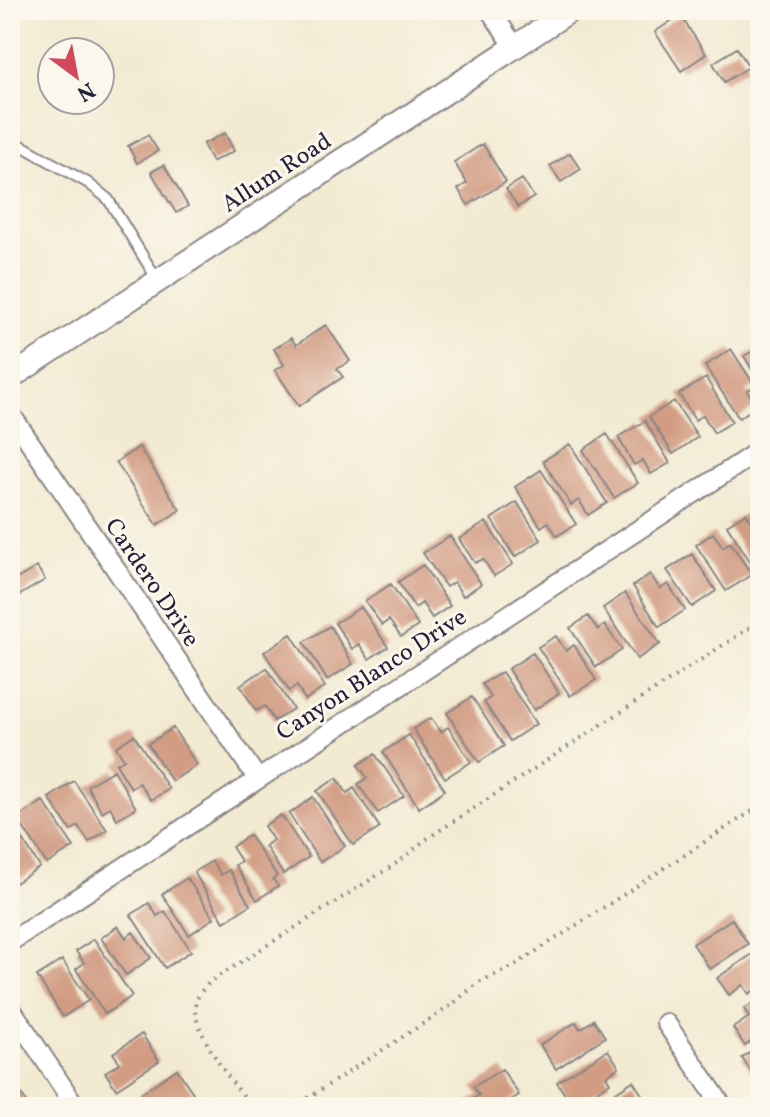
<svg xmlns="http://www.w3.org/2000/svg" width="770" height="1117" font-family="Vollkorn,serif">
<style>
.building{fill:#d29c83}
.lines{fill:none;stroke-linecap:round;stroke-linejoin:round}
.service-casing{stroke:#8a8686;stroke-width:13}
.minor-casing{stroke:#8a8686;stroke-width:22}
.tertiary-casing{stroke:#8a8686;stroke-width:26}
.path{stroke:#8a8686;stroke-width:4;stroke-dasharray:2 6;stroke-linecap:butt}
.service{stroke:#fff;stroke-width:9}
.minor{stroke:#fff;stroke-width:18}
.tertiary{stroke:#fff;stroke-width:22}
.labels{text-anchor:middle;stroke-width:6;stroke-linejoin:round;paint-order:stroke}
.street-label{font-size:24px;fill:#22223b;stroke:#fbf7ec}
</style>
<rect width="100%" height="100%" fill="#fbf7ec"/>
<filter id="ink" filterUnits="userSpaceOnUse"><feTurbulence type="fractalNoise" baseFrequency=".0125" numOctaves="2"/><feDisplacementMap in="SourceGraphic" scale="16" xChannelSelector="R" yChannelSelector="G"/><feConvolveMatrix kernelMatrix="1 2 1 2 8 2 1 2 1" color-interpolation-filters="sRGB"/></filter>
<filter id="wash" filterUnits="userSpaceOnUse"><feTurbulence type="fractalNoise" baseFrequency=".006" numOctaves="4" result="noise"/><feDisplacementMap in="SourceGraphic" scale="32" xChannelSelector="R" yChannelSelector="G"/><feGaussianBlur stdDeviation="1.8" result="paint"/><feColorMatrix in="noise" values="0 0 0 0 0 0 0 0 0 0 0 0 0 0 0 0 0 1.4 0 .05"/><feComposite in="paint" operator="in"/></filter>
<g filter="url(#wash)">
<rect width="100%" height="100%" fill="#f2ead1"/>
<g id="blocks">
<path class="building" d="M680 15 706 54 681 71 655 32Z
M737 48 749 67 724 82 713 63Z
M225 133 234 151 212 162 203 144Z
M148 135 158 151 137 163 128 146Z
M483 144 506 182 468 205 458 189 467 183 454 162Z
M570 153 581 169 561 182 550 166Z
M164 165 188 206 176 213 151 172Z
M522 179 534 197 518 207 506 189Z
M326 325 350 361 337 369 343 377 299 406 275 370 284 365 274 349 291 338 296 345Z
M760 347V383L744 356Z
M731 349 755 386 747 391 757 406 739 418 705 366Z
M706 378 732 422 714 433 703 415 695 420 679 394Z
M674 401 698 437 673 454 649 417Z
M645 421 670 463 651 474 643 460 634 465 618 437Z
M607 434 638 483 614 498 583 450Z
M570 444 607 503 588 515 579 500 571 505 543 461Z
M139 447 180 510 157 525 116 462Z
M541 470 576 524 557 536 548 522 541 527 515 487Z
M517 502 541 540 515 557 491 519Z
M746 513 756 529 760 526V577L727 525Z
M486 522 513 564 494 576 483 559 475 563 459 539Z
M713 533 723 547 730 542 752 575 726 591 696 545Z
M450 536 481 584 463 596 454 582 446 587 423 553Z
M692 554 716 591 692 607 667 570Z
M423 565 450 606 432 618 422 603 415 608 398 582Z
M37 567 45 580 10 601V583Z
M650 574 660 589 668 584 685 610 659 627 633 586Z
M391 584 418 626 401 637 389 620 382 625 365 601Z
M625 593 660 644 637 659 603 608Z
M361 607 388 647 369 659 359 644 352 649 335 623Z
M588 616 598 630 605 625 622 650 596 667 570 628Z
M330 626 353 664 327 680 304 642Z
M291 634 325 687 305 700 297 686 289 691 264 652Z
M556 636 566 651 574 645 596 680 570 696 538 647Z
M533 653 559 693 534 710 508 669Z
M267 668 293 709 274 721 265 706 256 711 240 685Z
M502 672 536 724 510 741 484 702 491 697 482 684Z
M472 697 504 746 479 762 447 713Z
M431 718 441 732 448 727 471 762 445 778 413 729Z
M173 728 197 765 172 781 148 744Z
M134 735 169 789 151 800 139 783 131 788 116 764 124 759 116 747Z
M409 735 445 790 419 808 383 752Z
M375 754 404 796 378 813 358 784 367 778 358 765Z
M114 770 136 808 117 819 110 807 102 812 87 786Z
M337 778 347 793 354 788 380 828 353 845 317 791Z
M74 781 107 830 89 842 78 826 71 831 49 798Z
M313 797 345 846 320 862 289 814Z
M43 801 74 847 47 864 17 818Z
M281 815 309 857 283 874 265 846 273 840 264 826Z
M16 829 40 867 15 883 10 876V833Z
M249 835 277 876 273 879 278 886 257 900 235 865 241 861 232 847Z
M212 861 221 875 229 870 250 905 224 922 194 872Z
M187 878 214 918 189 935 162 894Z
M149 903 157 916 165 911 191 951 165 968 131 915Z
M732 919 748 944 710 969 693 944Z
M118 926 126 938 133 932 151 958 126 975 101 938Z
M94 939 132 996 105 1014 76 969 84 963 76 951Z
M757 951 760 956V986L749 994 743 985 729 995 717 978Z
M62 960 89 1000 63 1017 37 976Z
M760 999V1035L745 1046 733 1028 749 1017 744 1009Z
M594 1020 605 1037 556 1069 540 1045 576 1022 580 1029Z
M142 1034 159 1061 116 1089 105 1072 120 1063 113 1053Z
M760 1046V1074L755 1078 742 1058Z
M608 1050 619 1067 606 1076 610 1083 572 1106 557 1082Z
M177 1069 193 1093 171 1107H132L143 1099 140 1094Z
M502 1069 519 1095 499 1107H467L465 1104 479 1095 473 1087Z
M633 1081 650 1107H593Z
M17 1087 28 1106 25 1107H10V1091Z"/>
</g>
</g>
<g filter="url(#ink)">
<use href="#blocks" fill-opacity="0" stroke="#8a8686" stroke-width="2"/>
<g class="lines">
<g class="service-casing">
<path id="service" d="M10 139 88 183 108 199 158 281"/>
</g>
<g class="minor-casing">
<path id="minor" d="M490 10 515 47
M10 413 257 778
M10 942 760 450
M10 1007 76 1107
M666 1023 723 1107"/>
</g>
<g class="tertiary-casing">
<path id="tertiary" d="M10 378 571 10"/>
</g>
<path class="path" d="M255 1107C237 1094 193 1030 195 1007 196 996 204 988 211 981L400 861 425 840 760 621
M294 1107 449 1007 479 982 512 967 760 806"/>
<use href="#service" class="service"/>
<use href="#minor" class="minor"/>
<use href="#tertiary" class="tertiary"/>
</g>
</g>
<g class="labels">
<g class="street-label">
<text transform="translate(276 172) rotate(-33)" y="8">Allum Road</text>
<text transform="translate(153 582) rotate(56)" y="8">Cardero Drive</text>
<text transform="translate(371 674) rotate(-33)" y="8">Canyon Blanco Drive</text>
</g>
</g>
<rect width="770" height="1117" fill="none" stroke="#fbf7ec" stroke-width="40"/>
<g transform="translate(76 76) rotate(148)"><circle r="38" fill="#fbf7ec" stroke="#a4a2a5" stroke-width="2"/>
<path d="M0-6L14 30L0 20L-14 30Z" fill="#d1495b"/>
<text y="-12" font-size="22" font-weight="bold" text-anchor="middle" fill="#22223b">N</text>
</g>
</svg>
